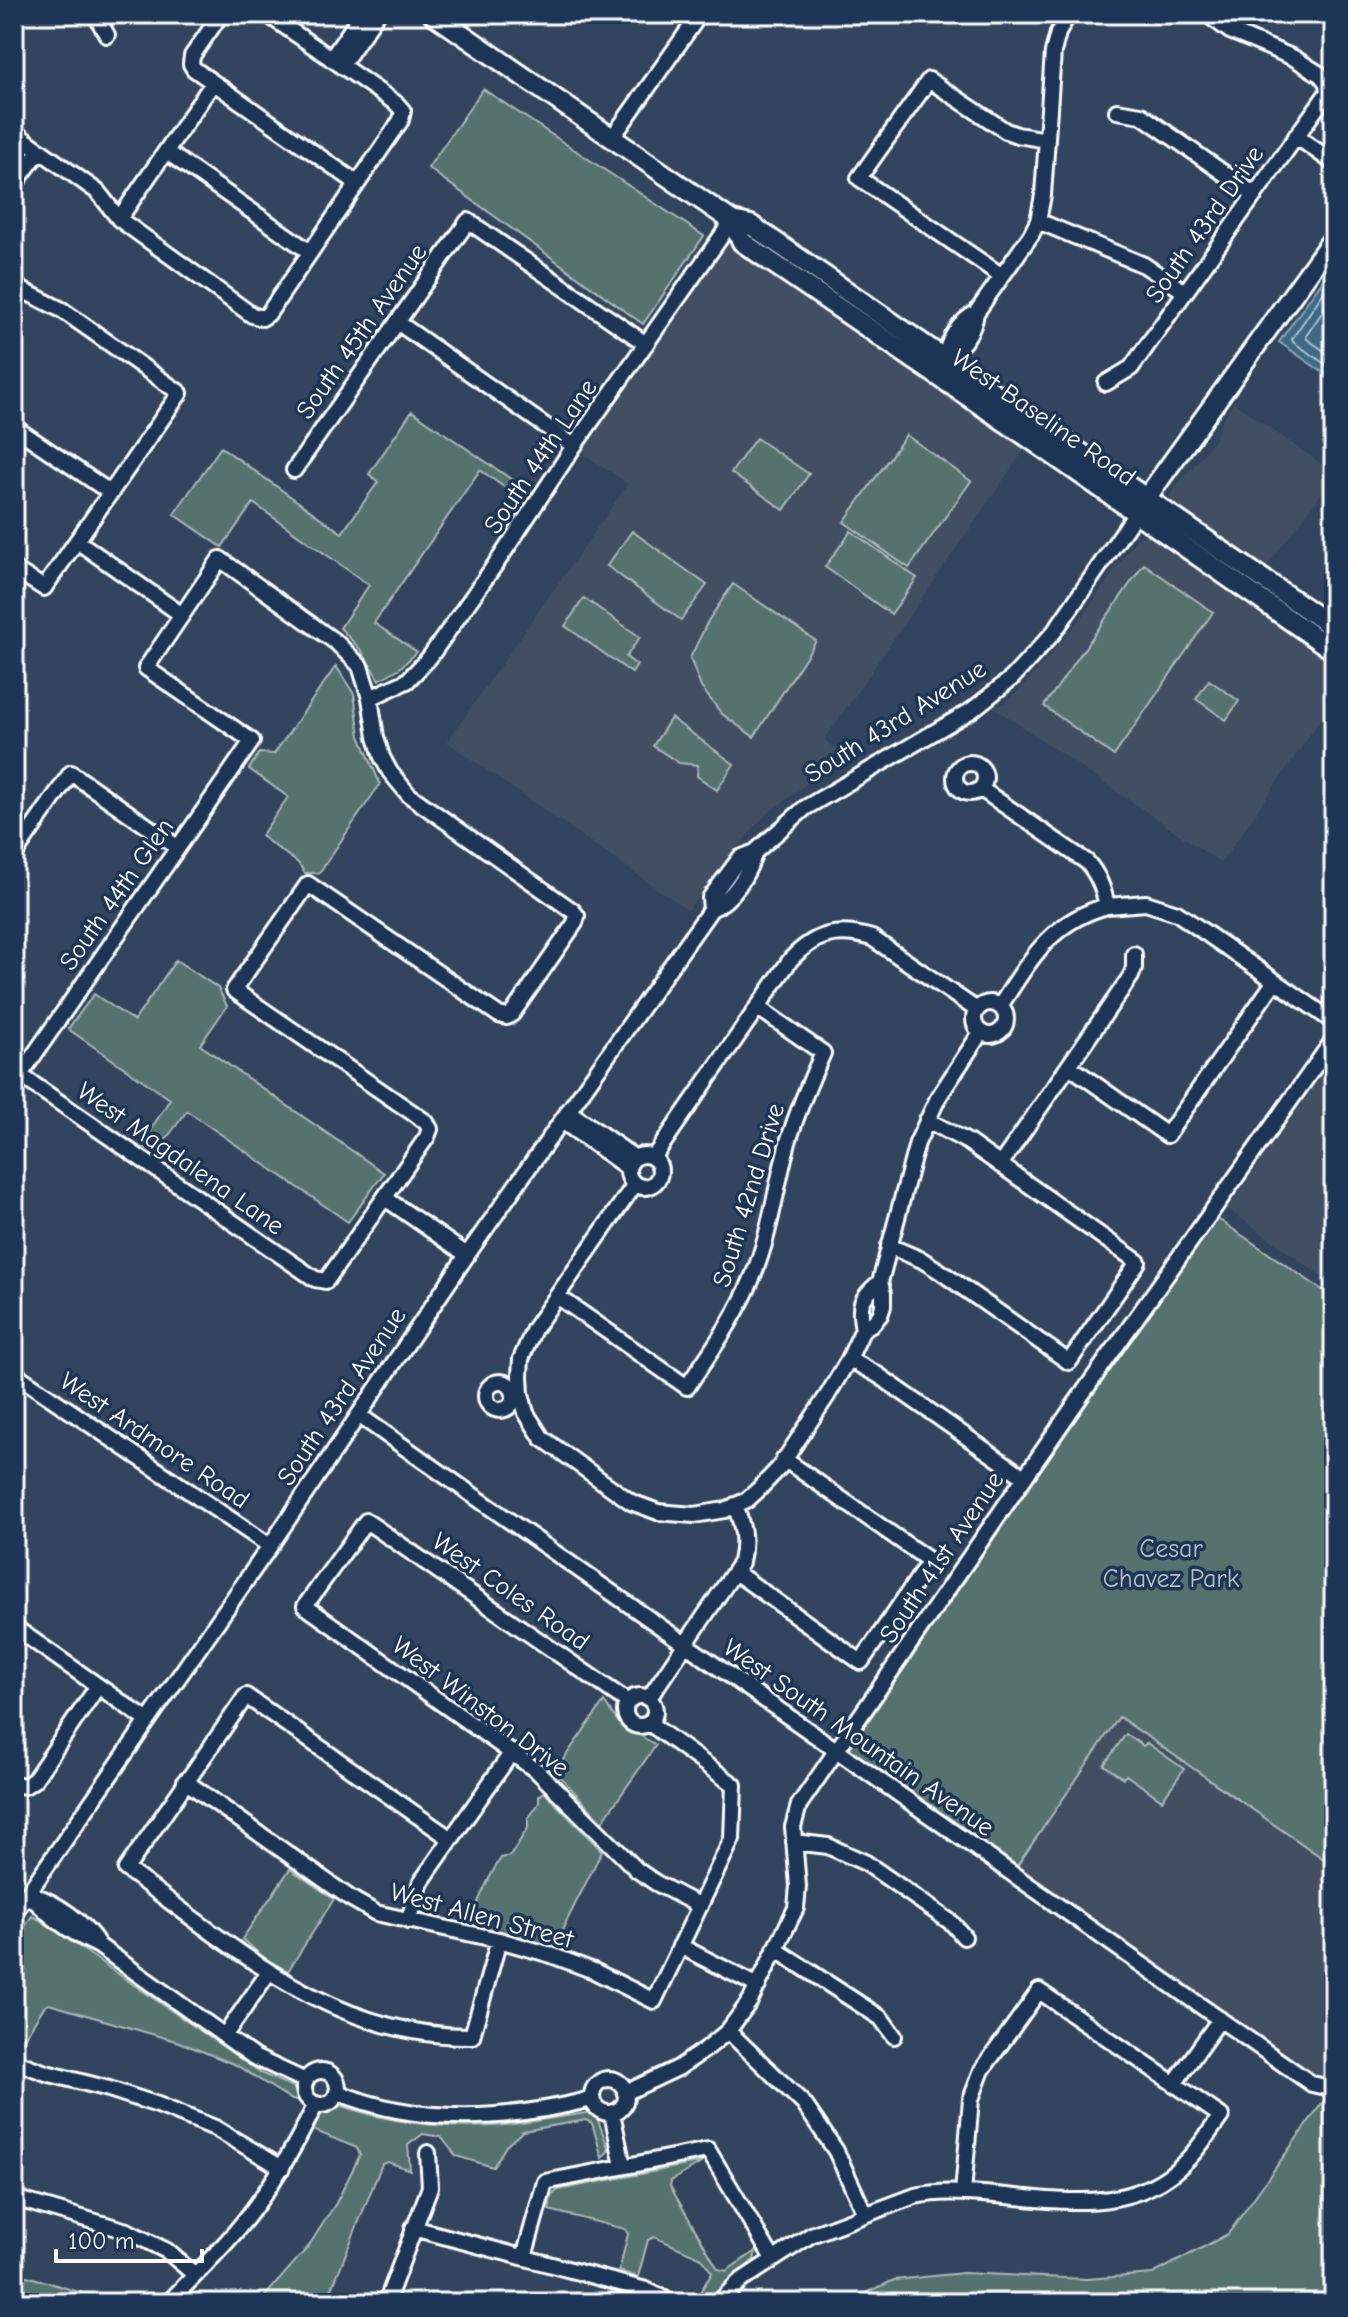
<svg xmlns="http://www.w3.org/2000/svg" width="1348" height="2317" font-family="'Comic Neue',sans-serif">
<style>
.built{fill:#425063}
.green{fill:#57726e;stroke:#abb8b6;stroke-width:2}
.water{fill:#3e6886;stroke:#8ba4b6;stroke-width:2}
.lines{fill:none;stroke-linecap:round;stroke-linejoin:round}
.shore{stroke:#b2c3cf;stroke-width:2}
.minor-casing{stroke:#fff;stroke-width:20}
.major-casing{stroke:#fff;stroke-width:24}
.minor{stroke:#1d3557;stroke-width:14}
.major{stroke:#1d3557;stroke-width:18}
.labels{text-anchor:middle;stroke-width:7;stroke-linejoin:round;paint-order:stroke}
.street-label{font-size:26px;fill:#fff;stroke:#1d3557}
.park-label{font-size:26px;fill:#b3c0be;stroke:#1d3557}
</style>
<rect width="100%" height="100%" fill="#33455e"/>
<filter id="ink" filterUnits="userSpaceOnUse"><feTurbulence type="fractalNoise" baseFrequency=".0125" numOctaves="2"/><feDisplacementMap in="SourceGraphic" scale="16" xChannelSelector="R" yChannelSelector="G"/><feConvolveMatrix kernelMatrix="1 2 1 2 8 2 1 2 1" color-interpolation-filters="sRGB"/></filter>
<g filter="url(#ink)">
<path class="built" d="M729 243 1026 447 824 740 840 752 846 762 805 785 764 816 715 873 688 910 447 742 628 484 580 451 720 248Z
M1234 403 1334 473V477L1264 570 1175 509 1170 497 1175 487 1197 463 1216 437 1223 418Z
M1147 534 1155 536 1334 660V700L1221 863 995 708 1004 704 1026 684 1083 616 1135 541Z
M1334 1057V1285L1228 1209Z
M1119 1716 1334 1866V2067L1324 2081 1017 1866Z"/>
<path class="green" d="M483 89 704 236 643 324 428 168Z
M412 411 524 488 518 497 480 470 374 623 417 652 400 668 379 680 361 650 340 628 369 585 253 503 222 547 174 514 221 447 342 533 378 482 369 474Z
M906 435 971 481 909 568 844 522Z
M756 438 809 474 784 510 731 473Z
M632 531 707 585 681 620 607 566Z
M851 531 917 578 891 614 825 567Z
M1144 564 1213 612 1114 756 1044 706Z
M733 584 816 641 754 737 722 714 701 687 690 658 708 621Z
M584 598 640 637 626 657 637 665 632 673 565 626Z
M336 666 354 694 360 736 380 784 319 873H305L298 863 261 836 288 797 249 769 259 753 274 754Z
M1209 680 1239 701 1226 720 1196 699Z
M671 718 734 764 717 790 697 776 698 765 679 763 653 746Z
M176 960 218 988 227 1006 200 1045 384 1173 348 1222 187 1111 155 1154 141 1145 170 1099 68 1029 94 994 134 1021Z
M1215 1217 1334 1298V1866L1119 1717 1017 1866 849 1749Z
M604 1702 619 1723 656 1745 602 1822 555 1771Z
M1126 1734 1143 1746 1147 1743 1184 1769 1162 1800 1126 1775 1123 1778 1104 1765Z
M544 1792 602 1851 553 1948 468 1927C477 1903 487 1879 501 1858L510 1856 528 1828V1819L539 1803V1796Z
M290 1869 334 1899 288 1971 267 1960 242 1939Z
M32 1916 40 1920 263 2074 293 2087 300 2100H292L236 2065 179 2042 49 2004 44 2007 19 2046 14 2043V1942Z
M1334 2067V2303H845L894 2280 963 2273 1086 2279 1153 2274 1228 2234 1332 2089 1324 2081Z
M340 2105C385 2122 444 2129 492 2126 526 2124 561 2116 595 2112L609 2150 602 2158 592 2123 586 2120 523 2131 506 2146 493 2167 456 2156 441 2137 423 2134 408 2145 410 2170 388 2162 382 2164 326 2303H259L308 2247 336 2203 360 2155 357 2148 313 2130C319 2117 323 2106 340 2105Z
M703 2162 671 2181 670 2186 718 2269 726 2271 756 2251 754 2260 705 2303H693L712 2273 702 2258 654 2237 648 2240 638 2277 619 2271 628 2234 625 2229 549 2210 551 2196 558 2190Z
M14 2272 115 2303H14Z"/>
<path class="water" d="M1334 264V380L1279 342Z"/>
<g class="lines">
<path class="shore" d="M1334 277 1292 339 1293 342 1334 370
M1334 295 1306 336 1307 339 1334 358"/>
<g class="minor-casing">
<path id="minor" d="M95 14 107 35
M221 14 192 56 191 64 194 69 357 183
M331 59 362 14
M341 66 377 14
M1117 111 1141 115 1255 195
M14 132 98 192 119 219 252 315 262 318 268 314 401 120 403 111 397 104 267 14
M1296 136 1334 163
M612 138 700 14
M167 152 310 252
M14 185 40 150
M119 219 213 83
M1038 221 1144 265 1185 292
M1002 276 859 178 929 80 1006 131 1017 135 1047 140
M14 286 62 310 180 393 44 588 14 569
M397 322 574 446
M944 359C960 349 974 332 976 313L1031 235 1038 221 1043 195 1053 52 1058 33 1068 14
M944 359C949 340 958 322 976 313
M1106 383 1131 368 1328 92 1327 83 1321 75 1294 58 1230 31 1207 14
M14 427 111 493
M294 470 468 221 646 344
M77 541 182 615
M370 698 407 681 429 658 502 555 574 446 732 221
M955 778a15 15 0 1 1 30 0a15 15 0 1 1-30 0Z
M981 789 1087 862C1099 876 1103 888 1107 906L1146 903 1177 913 1334 1022
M14 855 71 773 177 847
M711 909 710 898 740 858 755 852 805 808 972 710 1012 678 1054 632 1141 506
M974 1019a16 16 0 1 1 32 0a16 16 0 1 1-32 0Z
M1000 1006C1030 960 1051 921 1107 906
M1069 1066 1167 1135 1275 981
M14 1071 315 1279 326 1281 427 1137 430 1129 426 1122 234 990 308 884 499 1015 507 1017 512 1014 575 923 577 916 573 911 409 795 390 772 382 757 376 737 370 698 360 666 337 643 220 559 146 668 252 741 20 1075
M568 1111 635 1158
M562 1121 628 1168
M628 1171a16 16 0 1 1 32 0a16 16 0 1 1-32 0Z
M653 1158 791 959C816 933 838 928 872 938L977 1010
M1000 1165 1131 976 1134 968V954
M635 1184 534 1329 521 1359 520 1376 521 1394 526 1413 542 1438 631 1502 658 1512 694 1515 725 1510 747 1500 758 1490 779 1468 827 1396 849 1359 863 1329 873 1323 880 1315 883 1306V1294L880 1282 917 1143 938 1098 981 1032
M385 1198 467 1255
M889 1246 922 1260 938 1270 1069 1362 1138 1262 968 1142 927 1120
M557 1296 687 1387C711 1351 737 1316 753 1276 771 1232 776 1184 789 1139 798 1110 810 1081 823 1053L757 1007
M863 1329C858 1305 860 1298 880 1282
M849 1359 878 1375 1024 1477
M14 1373 270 1546
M486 1396a14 14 0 1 1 28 0a14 14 0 1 1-28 0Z
M360 1416 1312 2084 1334 2089
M735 1572 861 1662 930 1561 784 1459
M14 1627 148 1721
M625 1711a15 15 0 1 1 30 0a15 15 0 1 1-30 0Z
M649 1698 741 1562C746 1540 743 1526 735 1505
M628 1702 366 1521 305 1606 537 1771 637 1870 656 1883 700 1906
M185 1781 350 1898 376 1913 499 1940 551 1955 594 1971 654 2001 732 1839 734 1785 649 1723
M14 1784 25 1786 34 1780 98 1686
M451 1839 246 1696 126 1869C233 1946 332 2038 472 2036L499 1940
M794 1842 828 1846 866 1863 952 1923 964 1937
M28 1893C47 1915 73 1934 99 1946L254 2057 306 2081
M31 1894C57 1903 85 1922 99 1946
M14 1913 270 1546 467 1255 711 909C733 900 748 874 755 852
M408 1921 421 1882 512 1752
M680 1946 758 1986
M775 1949 881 2018 894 2036
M728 2031 804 2104 836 2151 865 2214
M225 2035 269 1972
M14 2061 46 2073 109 2089 158 2105 215 2128 282 2168
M304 2088a17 17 0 1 1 34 0a17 17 0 1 1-34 0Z
M592 2096a17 17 0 1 1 34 0a17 17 0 1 1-34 0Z
M1174 2084 1220 2019
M337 2092C418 2126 509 2120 592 2099
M625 2093 678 2068 706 2049 728 2031 750 2001 796 1908 798 1886 793 1827 799 1805 1073 1407 1334 1039
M612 2113 623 2166
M14 2198 127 2231 167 2251 195 2275
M413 2228 646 2290 673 2303
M524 2257 545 2182 708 2150 773 2259
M168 2303C191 2279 215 2256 236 2231 269 2192 294 2149 316 2104
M386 2303 430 2187 428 2153
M718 2303 739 2282 811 2235 915 2196C942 2190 968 2193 995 2195 1063 2201 1135 2215 1187 2160 1200 2147 1210 2131 1221 2116L1039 1991 982 2070 971 2099 963 2193"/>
</g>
<g class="major-casing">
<path id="major" d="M433 14 732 221 751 225 1334 628
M732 221 742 242 1029 438 1334 651
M1142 504 1334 237"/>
</g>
<use href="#minor" class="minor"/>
<use href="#major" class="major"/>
</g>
</g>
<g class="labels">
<g class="street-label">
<text transform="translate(1204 224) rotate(-55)" y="9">South 43rd Drive</text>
<text transform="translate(361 331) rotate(-55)" y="9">South 45th Avenue</text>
<text transform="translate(1044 417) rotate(35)" y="9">West Baseline Road</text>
<text transform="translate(540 456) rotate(-56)" y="9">South 44th Lane</text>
<text transform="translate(895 721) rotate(-32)" y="9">South 43rd Avenue</text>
<text transform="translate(116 894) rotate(-55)" y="9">South 44th Glen</text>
<text transform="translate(181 1158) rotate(35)" y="9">West Magdalena Lane</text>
<text transform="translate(748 1195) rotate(-73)" y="9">South 42nd Drive</text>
<text transform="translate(341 1396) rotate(-56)" y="9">South 43rd Avenue</text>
<text transform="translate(155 1440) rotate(34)" y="9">West Ardmore Road</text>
<text transform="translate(941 1557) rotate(-56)" y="9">South 41st Avenue</text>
<text transform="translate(511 1591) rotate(35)" y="9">West Coles Road</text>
<text transform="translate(481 1706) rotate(37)" y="9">West Winston Drive</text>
<text transform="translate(859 1737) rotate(35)" y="9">West South Mountain Avenue</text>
<text transform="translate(482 1915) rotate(15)" y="9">West Allen Street</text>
</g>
<g class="park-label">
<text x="1171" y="1557">Cesar<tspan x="1171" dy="30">Chavez Park</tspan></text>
</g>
</g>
<rect width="1348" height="2317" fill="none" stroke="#1d3557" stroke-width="48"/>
<rect x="24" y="24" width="1300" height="2269" fill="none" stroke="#fff" stroke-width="3" filter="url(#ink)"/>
<path d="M56 2249v12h146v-12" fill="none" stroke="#ffffff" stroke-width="4"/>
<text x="68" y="2249" font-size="24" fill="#ffffff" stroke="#1d3557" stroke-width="6" paint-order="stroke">100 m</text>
</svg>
